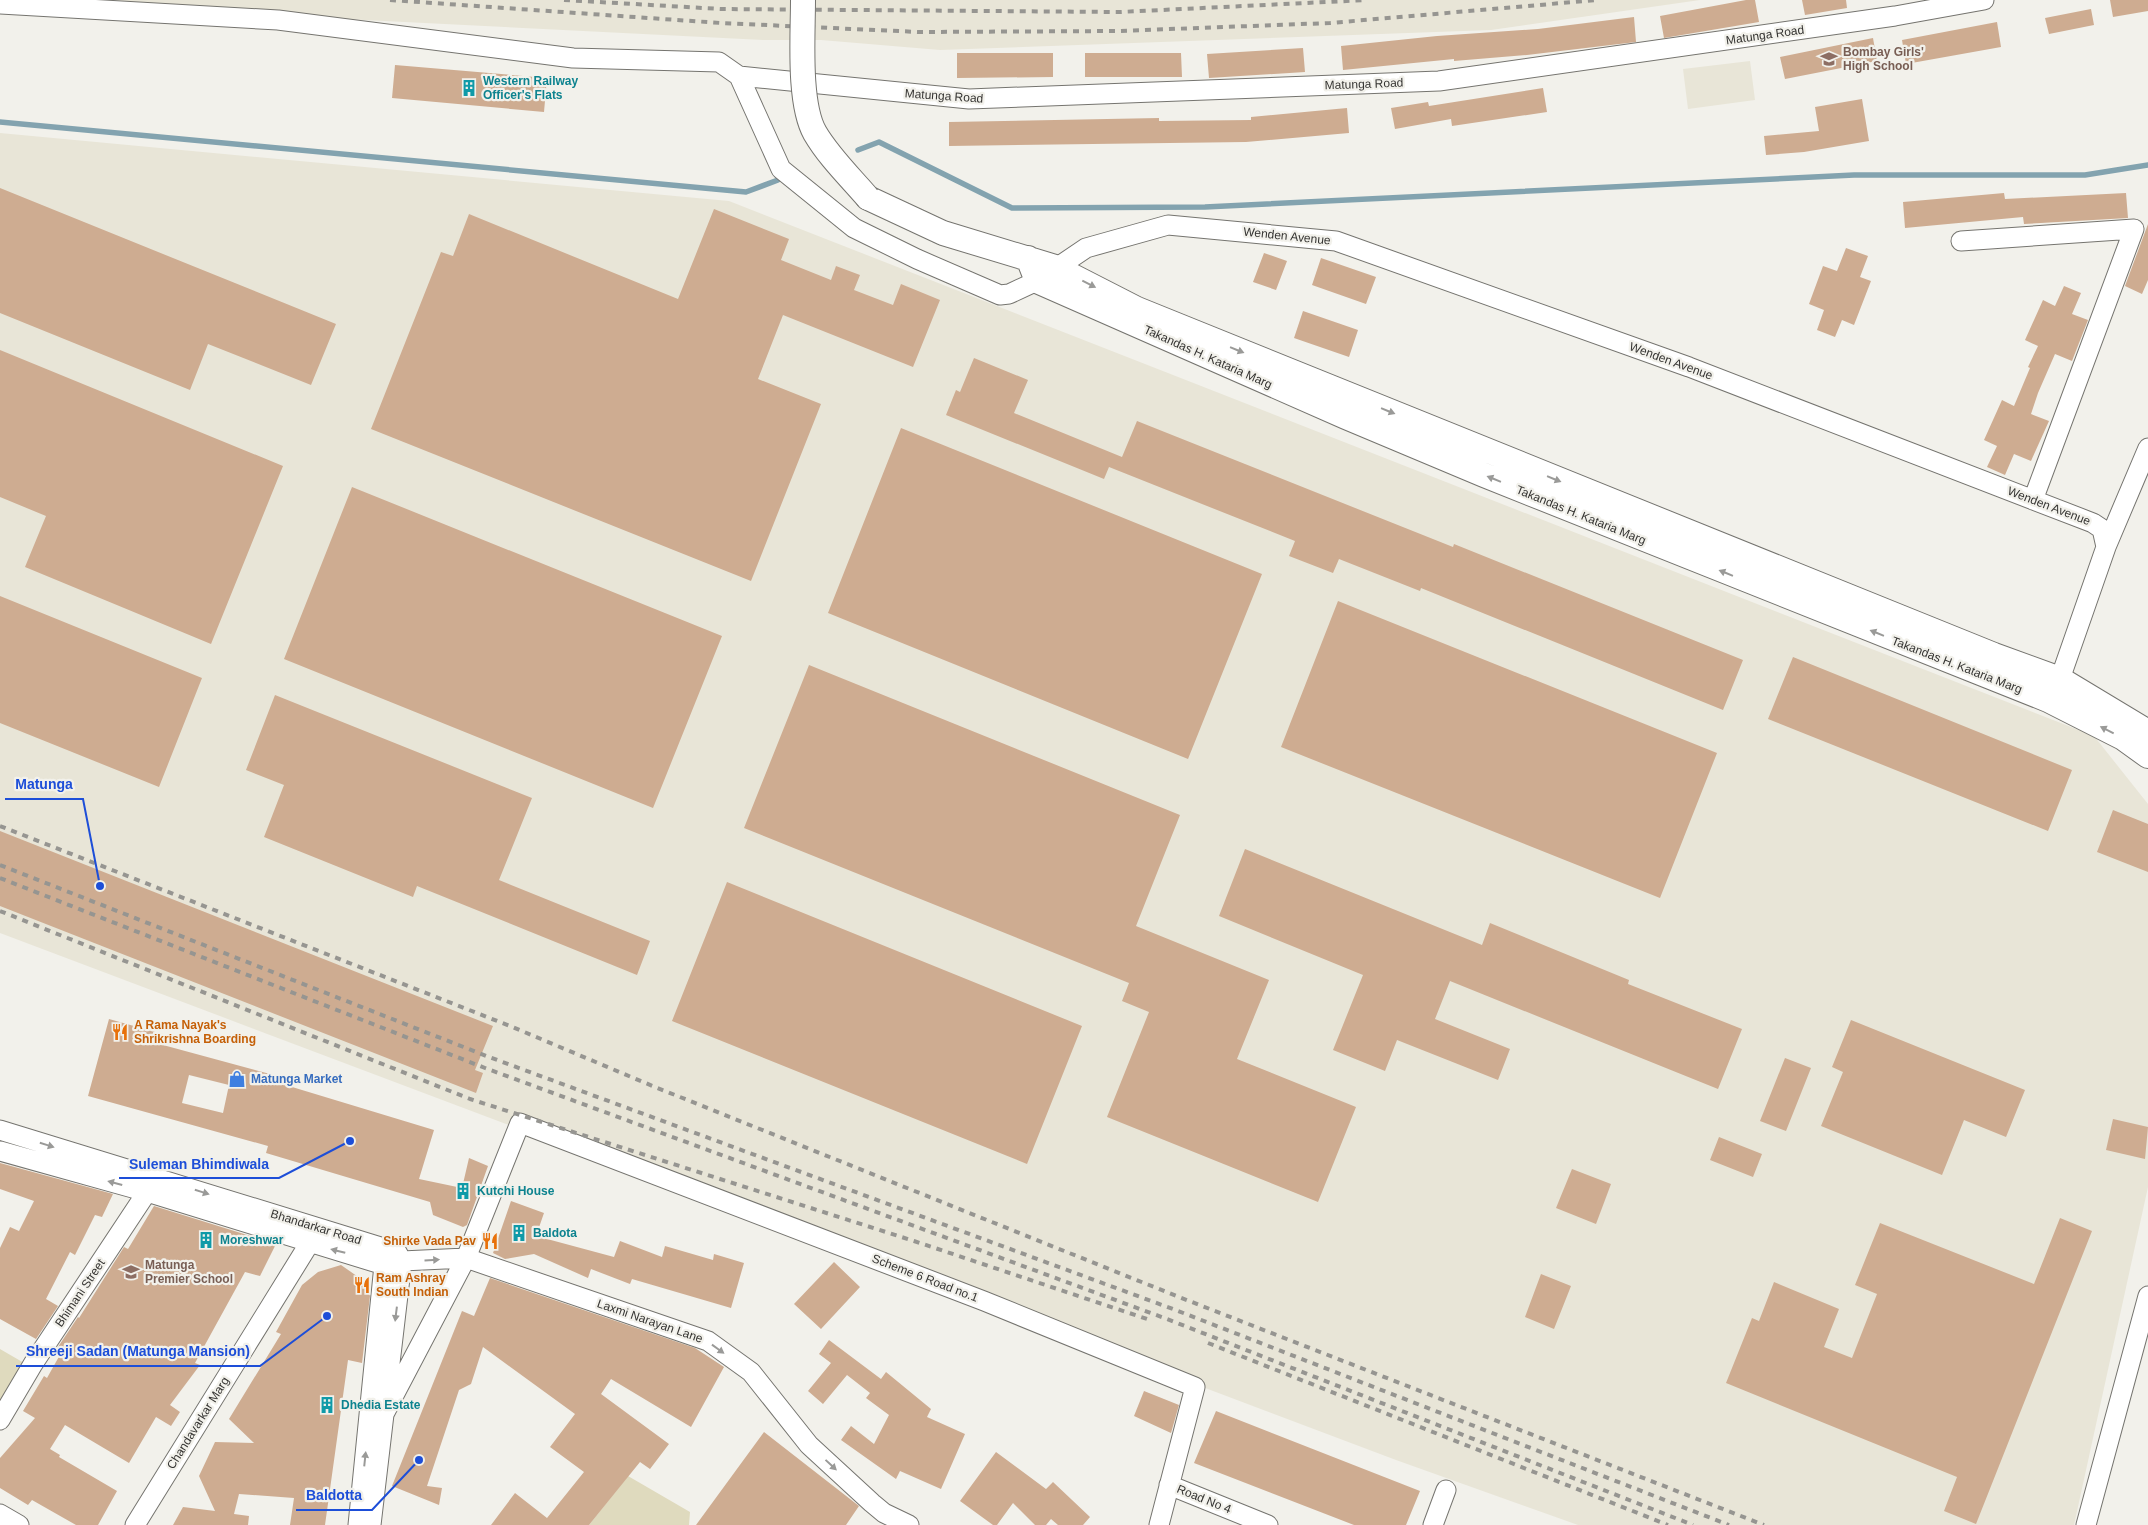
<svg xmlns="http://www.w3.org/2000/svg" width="2148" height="1525" font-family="Arial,sans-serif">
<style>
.built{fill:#e8e5d7}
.green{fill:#dfdabe}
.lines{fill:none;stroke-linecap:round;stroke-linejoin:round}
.stream{stroke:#83a3af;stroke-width:5.5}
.building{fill:#ceac91;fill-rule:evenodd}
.minor-casing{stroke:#75746f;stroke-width:21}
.major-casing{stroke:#75746f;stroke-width:26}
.minor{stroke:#fff;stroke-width:19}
.major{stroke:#fff;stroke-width:24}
.rail{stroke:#969591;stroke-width:4;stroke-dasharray:6 6;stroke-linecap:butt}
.major-bridge-casing{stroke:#75746f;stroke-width:26;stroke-linecap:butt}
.major-bridge{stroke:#fff;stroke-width:24}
.oneway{fill:#9a9a98}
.labels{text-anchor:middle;stroke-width:4.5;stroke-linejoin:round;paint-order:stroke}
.street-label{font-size:12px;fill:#353432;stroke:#f2f1eb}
.education-label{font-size:12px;font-weight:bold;fill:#785e54;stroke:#f2f1eb;text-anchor:start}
.culture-label{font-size:12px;font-weight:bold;fill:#0d838f;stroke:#f2f1eb;text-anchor:start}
.food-label{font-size:12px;font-weight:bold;fill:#c56008;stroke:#f2f1eb;text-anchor:start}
.shop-label{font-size:12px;font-weight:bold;fill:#366cbe;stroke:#f2f1eb;text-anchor:start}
.leader{fill:none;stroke:#1d4ed8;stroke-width:2}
.callout-dot{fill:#1d4ed8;stroke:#f2f1eb;stroke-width:2}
.callout-label{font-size:14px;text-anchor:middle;font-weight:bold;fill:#1d4ed8;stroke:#f2f1eb;stroke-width:4.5;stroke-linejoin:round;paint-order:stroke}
</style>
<rect width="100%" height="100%" fill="#f2f1eb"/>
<path class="built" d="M112 0H1700L1491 30 940 50 821 40H763L324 18Z
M1750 61 1755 100 1688 109 1683 69Z
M0 133 729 201 2094 736 2148 804V1187L2074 1525H1578L1396 1460 0 933Z"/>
<path class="green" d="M0 1349 31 1367 0 1418Z
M628 1476 690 1512 689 1525H589Z"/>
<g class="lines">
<path class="stream" d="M0 122 746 192 778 180
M858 150 879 142 1012 208 1205 207 1854 175H2085L2148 165"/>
</g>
<path class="building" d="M1746 0H1755L1759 22 1664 38 1660 16Z
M1802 0H1846L1847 8 1805 15Z
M2110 0H2148V11L2113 17Z
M2091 9 2094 25 2049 34 2045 18Z
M1634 17 1636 42 1527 55 1454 61V59L1343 70 1341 46 1437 36 1538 29Z
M1997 22 2001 47 1906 64 1902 40Z
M1873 38 1877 61 1785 79 1780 57Z
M1303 48 1305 72 1209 78 1207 54Z
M957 53H1053V77L957 78Z
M1085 53H1181L1182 77H1085Z
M395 65 547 78 544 112 392 98Z
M1543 88 1547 112 1452 126 1451 119 1395 129 1391 108 1428 102 1429 106Z
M1862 99 1869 141 1804 152 1766 155 1764 136 1819 131 1815 107Z
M1347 108 1349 133 1246 142 949 146V122L1159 118V121L1251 120V117Z
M0 188 336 324 311 385 208 344 190 390 0 313Z
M2004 193 2005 199 2126 193 2128 218 2024 224 2023 217 1905 228 1903 202Z
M714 209 789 239 781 260 831 280 836 266 860 275 854 290 893 305 901 284 940 300 913 367 783 315 758 379 821 404 751 581 371 429 441 252 453 256 469 214 678 299Z
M2148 224V280L2142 294 2125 286Z
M1846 248 1868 256 1860 277 1871 281 1854 325 1842 320 1835 337 1817 330 1824 310 1809 304 1823 266 1837 271Z
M1264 253 1287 261 1276 290 1253 282Z
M1321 258 1376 277 1366 304 1312 285Z
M2064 286 2081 293 2072 314 2088 320 2072 361 2055 354 2038 393 2031 414 2049 421 2031 461 2014 454 2005 475 1987 467 1997 446 1984 440 2002 400 2014 406 2030 368 2028 367 2038 346 2025 340 2043 300 2055 306Z
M1303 311 1358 330 1349 357 1294 338Z
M0 350 283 466 211 644 25 567 46 516 0 497Z
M974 358 1028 380 1014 413 1122 457 1137 421 1453 547 1454 544 1743 660 1723 710 1421 588 1420 591 1339 559 1333 573 1289 556 1295 541 1109 467 1104 479 946 415 956 390 960 392Z
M901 428 1262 574 1188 759 828 613Z
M352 487 722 636 653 808 284 659Z
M0 596 202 678 159 787 0 723Z
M1338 601 1717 753 1660 898 1281 747Z
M1793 657 2072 770 2048 831 1768 719Z
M809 665 1180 815 1136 926 1269 980 1237 1059 1356 1107 1318 1202 1107 1117 1149 1012 1122 1001 1129 983 744 828Z
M275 695 532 798 499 880 650 941 637 975 417 886 413 897 264 837 284 785 246 770Z
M2113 810 2148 824V872L2097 852Z
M0 831 493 1026 475 1070 483 1073 476 1093 0 906Z
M1245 849 1482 945 1490 923 1629 980 1628 984 1742 1029 1718 1089 1450 981 1435 1019 1510 1049 1498 1080 1397 1040 1385 1071 1333 1050 1363 975 1219 916Z
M727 882 1082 1026 1027 1164 672 1021Z
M109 1019 166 1035 163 1045 270 1074 269 1080 434 1130 419 1179 462 1188 469 1158 488 1166 467 1225 463 1227 433 1215 430 1202 266 1153 268 1146 88 1096ZM189 1075 229 1085 223 1113 182 1103Z
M1851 1020 2025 1090 2006 1137 1964 1120 1942 1175 1821 1126 1843 1072 1832 1067Z
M1785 1058 1811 1068 1786 1131 1760 1121Z
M2113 1119 2148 1127 2145 1159 2106 1150Z
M1719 1137 1762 1154 1753 1177 1710 1160Z
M0 1163 113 1194 102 1217 95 1215 75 1255 70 1252 46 1299 58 1306 36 1339 0 1319V1248L10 1227 19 1231 34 1201 0 1189Z
M1572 1169 1611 1184 1596 1224 1556 1208Z
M511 1201 544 1213 536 1236 614 1257 620 1241 662 1257 665 1246 713 1260 714 1254 744 1263 731 1308 632 1279 630 1284 591 1269 588 1278 534 1254 505 1259 493 1253Z
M154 1206 276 1244 260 1276 245 1272 195 1363 200 1365 170 1405 180 1412 171 1426 156 1417 129 1463 65 1425 50 1449 60 1455 59 1457 117 1491 98 1525H76L32 1500 28 1505 0 1488V1458L35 1418 23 1411 44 1376 47 1378 61 1353 56 1350 78 1317 79 1318 124 1247 128 1249Z
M2060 1218 2092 1231 1976 1524 1944 1511 1957 1477 1726 1383 1752 1318 1759 1321 1774 1282 1839 1309 1824 1347 1852 1358 1877 1294 1855 1285 1880 1223 2034 1284Z
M834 1262 860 1287 821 1329 794 1304Z
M341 1265 364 1281 370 1296 362 1363 348 1360 325 1525H290L294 1498 239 1494 234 1514 249 1516 248 1525H173L183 1507 215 1511 199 1476 215 1442 254 1443 229 1419 281 1334 276 1332 302 1285 318 1272Z
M1541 1274 1571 1286 1554 1329 1525 1317Z
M490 1278 695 1348 724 1367 691 1427 611 1379 601 1394 669 1444 650 1469 640 1462 589 1525H491L515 1493 547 1518 584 1472 550 1447 575 1414 483 1347 471 1384 459 1390 427 1486 442 1488 439 1505 392 1486 462 1311 474 1316Z
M829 1340 881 1379 886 1372 931 1409 927 1417 965 1434 941 1489 900 1471 896 1479 841 1440 851 1426 874 1444 889 1415 866 1398 870 1393 847 1375 823 1404 808 1391 831 1363 819 1354Z
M1144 1391 1179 1405 1171 1433 1134 1416Z
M1216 1411 1420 1491 1406 1525H1354L1194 1463Z
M764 1432 859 1506 846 1525H696Z
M996 1452 1046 1489 1053 1482 1090 1517 1083 1525H1058L1051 1519 1046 1525H1035L1013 1503 997 1525H993L960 1501Z"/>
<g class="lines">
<g class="minor-casing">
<path id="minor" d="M0 4 278 20 573 58 719 62 739 76 781 169 854 228 917 259 1000 295 1009 294 1037 281 1086 248 1168 225 1336 241 1689 367 2093 523 2102 529 2106 547 2060 679 2048 700
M739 76 969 99 1439 81 1895 16 1984 0
M1961 241 2134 229 2033 500
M2106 547 2148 448
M0 1130 397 1252 402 1261 371 1525
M0 1151 147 1192 384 1265
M384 1265 402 1261 466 1258 708 1341 751 1372 809 1445 872 1503 884 1513 909 1525
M384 1414 466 1258 520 1123 984 1301 1195 1387 1159 1525
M0 1420 33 1364 147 1192
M1169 1485 1268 1525
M0 1514 19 1525
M135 1525 309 1244
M358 1525 384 1265
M1433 1525 1446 1490
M2086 1525 2148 1296"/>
</g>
<g class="major-casing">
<path id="major" d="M868 198 943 233 1055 267 1137 309 1994 655 2060 679 2148 732
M1028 258 1037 281 1346 417 1484 475 2048 700 2123 738 2148 756"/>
</g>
<use href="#minor" class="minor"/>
<use href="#major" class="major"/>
<path class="rail" d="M390 0 721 23 919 32 1118 31 1330 23 1597 0
M564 0 721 9 1120 12 1367 0
M0 826 510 1026 655 1087 1179 1297 1764 1525
M0 865 489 1057 1173 1309 1729 1525
M0 878 485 1068 1167 1319 1693 1525
M0 911 470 1099 914 1241 1150 1320
M1208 1343 1668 1525"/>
<g class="major-bridge-casing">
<path id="major-bridge" d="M803 0C803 35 798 103 815 133 829 157 850 177 868 198"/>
</g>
<use href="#major-bridge" class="major-bridge"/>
</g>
<defs><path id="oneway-solid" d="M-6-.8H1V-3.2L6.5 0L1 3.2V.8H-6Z" transform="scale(1.25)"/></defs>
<g class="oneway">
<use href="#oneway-solid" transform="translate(1089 284) rotate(27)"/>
<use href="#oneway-solid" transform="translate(1237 350) rotate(22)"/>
<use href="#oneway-solid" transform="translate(1388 411) rotate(22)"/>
<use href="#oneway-solid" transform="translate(1494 479) rotate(-158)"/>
<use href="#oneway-solid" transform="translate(1554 479) rotate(22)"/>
<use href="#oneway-solid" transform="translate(1726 573) rotate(-158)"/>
<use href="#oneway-solid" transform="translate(1877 633) rotate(-158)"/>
<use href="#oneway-solid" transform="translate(2107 730) rotate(-153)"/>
<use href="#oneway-solid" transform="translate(47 1145) rotate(17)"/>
<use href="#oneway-solid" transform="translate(115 1183) rotate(-165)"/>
<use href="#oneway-solid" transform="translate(202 1192) rotate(17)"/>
<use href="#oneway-solid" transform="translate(338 1251) rotate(-166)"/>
<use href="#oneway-solid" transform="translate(432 1260) rotate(-3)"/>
<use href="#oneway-solid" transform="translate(396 1314) rotate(97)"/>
<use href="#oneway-solid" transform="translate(718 1349) rotate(36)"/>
<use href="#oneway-solid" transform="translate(365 1459) rotate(-84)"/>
<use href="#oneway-solid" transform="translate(831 1465) rotate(43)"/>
</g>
<defs>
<g id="school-bare" transform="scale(1.35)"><path d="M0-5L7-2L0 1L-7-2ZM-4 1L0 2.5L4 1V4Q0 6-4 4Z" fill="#8d6e63" stroke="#f2f1eb" stroke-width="2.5" paint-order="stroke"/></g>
<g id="building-bare" transform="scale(1.35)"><path d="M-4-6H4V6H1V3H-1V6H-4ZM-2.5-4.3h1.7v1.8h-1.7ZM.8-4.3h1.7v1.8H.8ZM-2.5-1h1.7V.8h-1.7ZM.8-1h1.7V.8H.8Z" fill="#0f9aa8" stroke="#f2f1eb" stroke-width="2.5" paint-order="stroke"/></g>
<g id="restaurant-bare" transform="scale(1.35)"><path d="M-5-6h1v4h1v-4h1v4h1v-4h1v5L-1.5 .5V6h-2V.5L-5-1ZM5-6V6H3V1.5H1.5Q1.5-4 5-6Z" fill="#e8710a" stroke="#f2f1eb" stroke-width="2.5" paint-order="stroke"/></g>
<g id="shop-bare" transform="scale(1.35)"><path d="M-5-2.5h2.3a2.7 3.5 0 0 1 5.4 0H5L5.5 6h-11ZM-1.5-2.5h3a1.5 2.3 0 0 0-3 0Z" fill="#3f7fe0" stroke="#f2f1eb" stroke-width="2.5" paint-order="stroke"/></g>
</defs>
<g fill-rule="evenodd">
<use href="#school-bare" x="1829" y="59"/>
<use href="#building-bare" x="469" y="88"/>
<use href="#restaurant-bare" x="120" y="1032"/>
<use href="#shop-bare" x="237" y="1079"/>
<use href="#building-bare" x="463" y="1191"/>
<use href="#building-bare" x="519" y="1233"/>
<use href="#building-bare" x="206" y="1240"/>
<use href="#restaurant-bare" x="490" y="1241"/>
<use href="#school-bare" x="131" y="1272"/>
<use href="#restaurant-bare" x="362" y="1285"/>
<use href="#building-bare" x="327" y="1405"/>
</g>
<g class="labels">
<g class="street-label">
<text transform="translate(1765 35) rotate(-8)" y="4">Matunga Road</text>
<text transform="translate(1364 84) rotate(-2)" y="4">Matunga Road</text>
<text transform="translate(944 96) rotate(4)" y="4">Matunga Road</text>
<text transform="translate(1287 236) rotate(6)" y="4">Wenden Avenue</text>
<text transform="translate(1208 357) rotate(24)" y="4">Takandas H. Kataria Marg</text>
<text transform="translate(1671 361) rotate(20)" y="4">Wenden Avenue</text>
<text transform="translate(2049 506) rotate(21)" y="4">Wenden Avenue</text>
<text transform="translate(1581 515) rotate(22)" y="4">Takandas H. Kataria Marg</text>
<text transform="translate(1957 665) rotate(21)" y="4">Takandas H. Kataria Marg</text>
<text transform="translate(316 1227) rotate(17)" y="4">Bhandarkar Road</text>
<text transform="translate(925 1278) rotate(21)" y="4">Scheme 6 Road no.1</text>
<text transform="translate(80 1293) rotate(-56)" y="4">Bhimani Street</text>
<text transform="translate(650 1321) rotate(19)" y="4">Laxmi Narayan Lane</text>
<text transform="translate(198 1423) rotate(-58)" y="4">Chandavarkar Marg</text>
<text transform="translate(1204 1499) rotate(22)" y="4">Road No 4</text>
</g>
<g class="education-label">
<text x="1843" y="56">Bombay Girls'<tspan x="1843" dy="14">High School</tspan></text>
<text x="145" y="1269">Matunga<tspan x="145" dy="14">Premier School</tspan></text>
</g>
<g class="culture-label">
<text x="483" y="85">Western Railway<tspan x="483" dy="14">Officer's Flats</tspan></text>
<text x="477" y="1195">Kutchi House</text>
<text x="533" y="1237">Baldota</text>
<text x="220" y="1244">Moreshwar</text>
<text x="341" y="1409">Dhedia Estate</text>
</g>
<g class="food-label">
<text x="134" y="1029">A Rama Nayak's<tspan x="134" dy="14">Shrikrishna Boarding</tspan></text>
<text x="476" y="1245" text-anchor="end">Shirke Vada Pav</text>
<text x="376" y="1282">Ram Ashray<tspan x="376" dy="14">South Indian</tspan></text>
</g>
<g class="shop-label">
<text x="251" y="1083">Matunga Market</text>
</g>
</g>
<path class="leader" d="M100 886L83 799H5M350 1141L279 1178H119M327 1316L260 1366H16M419 1460L372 1510H296"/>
<g class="callout-dot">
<circle cx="100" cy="886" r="5"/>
<circle cx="350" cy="1141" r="5"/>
<circle cx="327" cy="1316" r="5"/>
<circle cx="419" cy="1460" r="5"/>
</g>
<g class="callout-label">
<text x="44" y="789">Matunga</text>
<text x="199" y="1169">Suleman Bhimdiwala</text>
<text x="138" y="1356">Shreeji Sadan (Matunga Mansion)</text>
<text x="334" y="1500">Baldotta</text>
</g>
</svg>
